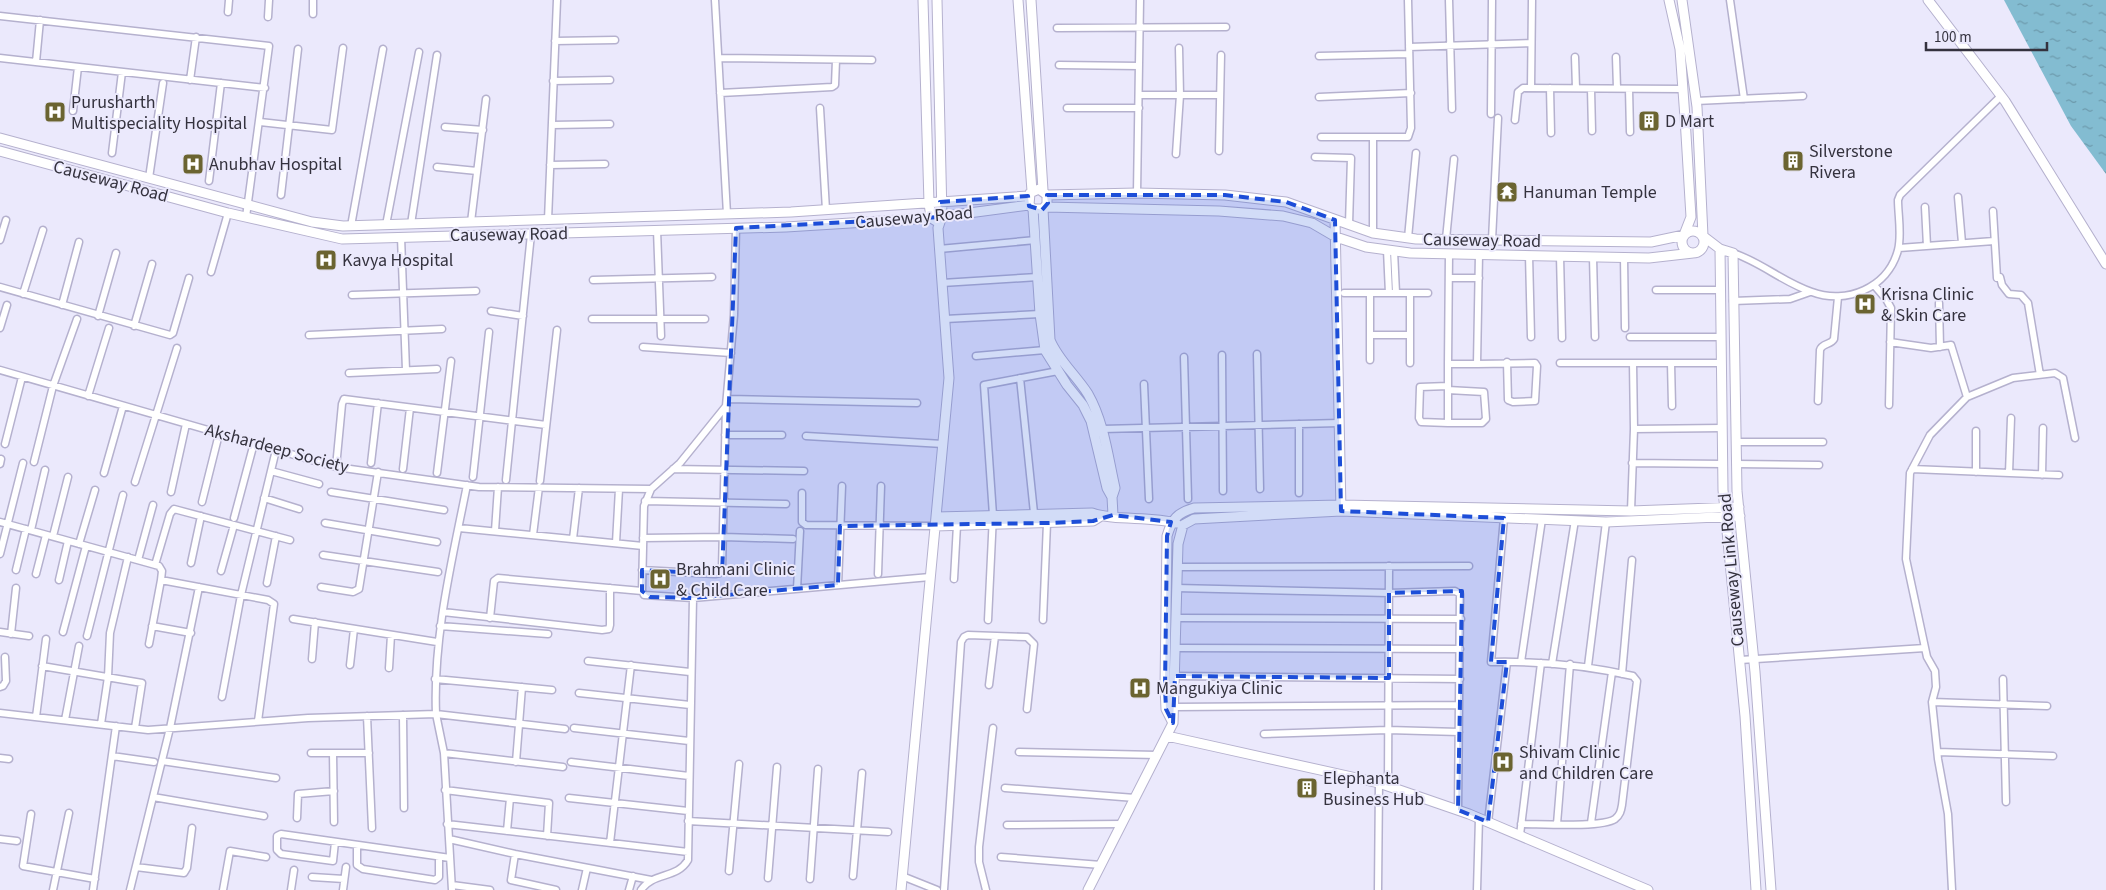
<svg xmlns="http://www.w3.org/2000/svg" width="2106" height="890" font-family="'Source Sans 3',sans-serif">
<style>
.water{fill:url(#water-ripples)}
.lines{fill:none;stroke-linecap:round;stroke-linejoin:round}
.street-casing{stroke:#b5b1ce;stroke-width:9}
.secondary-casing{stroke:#b5b1ce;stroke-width:11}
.street{stroke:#fff;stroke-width:6}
.secondary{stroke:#fff;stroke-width:9}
.marked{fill:#1d4ed8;fill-opacity:0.2;stroke:#1d4ed8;stroke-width:4;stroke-dasharray:10 6;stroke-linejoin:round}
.labels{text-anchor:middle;stroke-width:4;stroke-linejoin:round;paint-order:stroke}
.poi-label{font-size:18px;fill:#34323e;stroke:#ebe9fc;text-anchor:start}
.street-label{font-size:18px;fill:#34323e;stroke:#ebe9fc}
</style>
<defs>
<pattern id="water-ripples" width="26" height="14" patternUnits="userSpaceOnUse" patternTransform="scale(1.25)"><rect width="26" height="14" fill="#83bcd1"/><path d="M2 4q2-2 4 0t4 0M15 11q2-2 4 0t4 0" fill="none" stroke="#6c99ab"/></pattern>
</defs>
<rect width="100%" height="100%" fill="#ebe9fc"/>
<path class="water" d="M2004 0H2106V174L2071 126Z"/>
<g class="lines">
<g class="street-casing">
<path id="street" d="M715 0 727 214
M1449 0 1452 109
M1730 0 1744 99
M228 12 229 0
M313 14V0
M0 16 269 46 246 217
M268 17 269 0
M1057 28 1226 27
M555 41 615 40
M1409 47 1531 43
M1319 56 1409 54
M1575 57 1576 88
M1616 57 1617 88
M0 58 265 88
M719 58 872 60
M36 62 40 20
M1059 65 1139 66
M190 80 196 37
M553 81 610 80
M1531 88 1532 0
M1550 88 1551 133
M1591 89 1592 131
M1629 89 1630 132
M720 93 832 87 835 85 836 60
M1139 95H1220
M1319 97 1411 93
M1696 101 1803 96
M820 108 826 210
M1067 108H1139
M73 111 78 67
M1491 114 1492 0
M1515 120 1518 92 1523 88 1683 89
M260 122 332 130 343 48
M552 125 610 124
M445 127 483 130
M1321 137H1408L1411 128 1408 0
M1219 151 1221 55
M112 153 122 72
M1176 154 1180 95 1179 48
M1315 157 1351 158 1349 224
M550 165 605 164
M437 167 477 171
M149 178 163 83
M209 181 221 83
M1137 193 1140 0
M281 195 298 49
M1958 197 1962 243
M1925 207 1927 246
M1993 211 1997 278
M548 220 557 0
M471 222 486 99
M411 224 437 55
M386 225 419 52
M351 226 383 49
M736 228 734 315 726 406 680 463 651 489 644 506 642 591 644 595 693 598 930 577
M657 230 661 336
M1373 233V137
M401 237 406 370
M1408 238 1416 153
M1446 239 1454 159
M0 240 6 220
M1492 240 1498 118
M1899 248 1994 241
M939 249 1036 240
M1387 250 1389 293
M1394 251 1396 293
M1733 253C1761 262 1784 283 1812 292 1846 305 1888 288 1898 250 1902 235 1898 215 1898 200L1900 195 2001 96
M1449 254 1448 364H1477L1479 254
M1529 255 1531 337
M1560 256 1562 338
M1593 257 1595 337
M1624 257 1625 328
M211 272 228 213
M2000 277 2002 285 2009 294 2021 295 2028 303 2040 375
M1449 278H1479
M593 280 712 277
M942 283 1038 277
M1874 285 1886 299 1891 308 1889 405
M0 287 170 335 173 333 189 278
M1656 290H1720
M1344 293H1428
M23 294 43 230
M352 295 476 291
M1733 301 1790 299 1810 292
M1939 303 1940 347
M62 305 79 242
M491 311 523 316
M98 316 116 253
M592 319H705
M945 319 1040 314
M134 326 152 264
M0 328 7 305
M309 335 442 329
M1370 335H1410
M1630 337H1721
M1890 342 1931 348 1951 345 1967 397
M643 347 731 353
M1257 354 1260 489
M1222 355 1223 491
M976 356 1045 350
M1184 357 1188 499
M1370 360V293
M1410 363V293
M1560 363H1721
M1671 363 1672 406
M1477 364 1535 363 1537 366 1535 401 1513 402 1508 400 1507 362
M0 370 336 467 479 487 651 489
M349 373 437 369
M1020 378 1034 513
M1144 384 1149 499
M1448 386 1420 387 1419 418 1421 422 1448 423V364
M1448 390 1484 392 1486 419 1482 423H1448
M88 396 109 328
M728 399 917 403
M1818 401 1820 350C1822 343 1831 345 1834 339L1838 297
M1299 424V493
M1102 429 1339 423
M1634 429 1722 428
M725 435H782
M806 436 943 444
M1736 442H1823
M5 444 22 377
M34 462 53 386 77 319
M371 463 378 403
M1632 463 1723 464
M0 464 1 459
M1736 464 1819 465
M336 467 342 404 344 399 546 425
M403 469 410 408
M673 469 804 471
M1912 469 2059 475
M271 471 319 484
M1976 472V431
M104 473 123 406
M437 473 451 361
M2009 473 2011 418
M2042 475 2043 428
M473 477 489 332
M506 480 531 234
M540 481 557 330
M135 482 177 348
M467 485C452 561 433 636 436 714L565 729
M171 492 186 424
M331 492 444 510
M802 493V522L806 525 935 526
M264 498 299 509
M645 501 786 504
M202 502 219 434
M1631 511 1634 429 1633 363
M234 518 254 443
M1504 518 1491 662C1540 661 1586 665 1633 676L1637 681 1622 805C1621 811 1620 815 1615 819 1602 828 1540 824 1521 824
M0 522 159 566 162 571 161 580 149 644
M325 523 437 542
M459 528 643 546
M31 530 45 470
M495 531 498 487
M533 535 539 487
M53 536 68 477
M643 538 723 537 793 539
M573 539 579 488
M616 543 619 489
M79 544 95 490
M0 554 23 463
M323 555 438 572
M138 560 153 505
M191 563 201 516
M155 565 170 514 174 509 290 540
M1177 567 1469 566
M16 570 26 529
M642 570 715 574 720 573 722 569 726 407
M221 571 234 525
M36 574 46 535
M878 574 881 486
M954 579 957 525
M59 580 68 541
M161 580 268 600 274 604 258 721
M267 583 276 536
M838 585 842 486
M321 587 353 592 359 589 378 472
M1176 588 1389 593 1455 591 1460 594 1458 810
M797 589 800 531
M443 612 602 630 609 629 610 625V588
M490 618 494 581 498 578 642 591
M1175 618 1461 619
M293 619 437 642
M988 620 993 515 984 385 1058 371
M1043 620 1047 523
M152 626 191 633
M440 626 548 634
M0 632 29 636
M63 632 86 546
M11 634 16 588
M87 636 123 495
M1175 648 1460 649
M312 659 315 622
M1740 660 1925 648
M588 661 690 672
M1521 662 1542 519
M1552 664 1575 520
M350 665 354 629
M42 666 142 683 135 728
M1588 666 1606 522
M389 668 391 635
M1622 674 1632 560
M1175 676 1460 679
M435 679 552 690
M2003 679 2006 802
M989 685 995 636
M0 687 3 686 6 681 5 657
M579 693 690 705
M222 697 241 595 276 450
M1932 702 2047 706
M1175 707 1459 705
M0 713 148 730 308 718 436 714 444 753 452 890
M403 715 404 808
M367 716 372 828
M36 717 46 639
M65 720 79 646
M101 724 108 677 110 633 128 557
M574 728 689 741
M1264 734 1388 730 1459 732
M1019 752 1157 755
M1938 752 2053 756
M311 753H369
M333 753 334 822
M444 753 563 767
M112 756 154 762
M0 758 9 759
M162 761 276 778
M516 762 522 687
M571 762 689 776
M1388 786 1389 566
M1005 788 1135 798
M445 790 549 803 547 836
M153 797 264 816
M569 798 688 811
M31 814 23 866 95 879
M297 818 298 794 334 791
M688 821 888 832
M1488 822 1507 662
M1591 823 1612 672
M447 824 688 852
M1557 824 1570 664
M1007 825 1122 824
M507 831 510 798
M1520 835 1541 663
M0 839 17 841
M449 839 515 854 651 880
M335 842 333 861 281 854 277 850V836L281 834 450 858
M610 843 631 665
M357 845V865L363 869 435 880 439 877V857
M515 854 511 880 556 890
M1001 857 1101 865
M136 867 184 873 187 868 192 828
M729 871 739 764
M853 876 862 773
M902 876 937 890
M312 877 344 879
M768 878 777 767
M810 879 818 769
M452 885 490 890
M53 890 69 813
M93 890 116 726
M130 890 170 728 199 587
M223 890 230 851 266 857
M291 890 294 870
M343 890 346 867
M582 890 587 868
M629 890 633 876
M641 890C653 872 677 879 688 860L693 598
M944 890 961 642 964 637 968 635 1027 637 1034 644 1027 709
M986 890 979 862V847L993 728
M1378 890 1379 783
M1477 890 1479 818
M1952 890 1948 814 1938 759 1932 702 1936 687 1935 671 1927 657 1906 559 1910 473 1930 435 1967 397 2013 378 2055 373 2063 378 2075 438"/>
</g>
<g class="secondary-casing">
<path id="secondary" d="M923 0 929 203 931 218 936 221
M1018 0 1032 191
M1031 0 1043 190
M1682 0 1697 107 1703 236 1720 249 1733 253 1737 491 1755 672 1771 890
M1928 0 2005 101 2106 264
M0 138 312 222 343 226 791 212 1028 196
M0 151 228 213 342 239 786 227 931 218 1029 205
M1047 195V204L1043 209H1033L1029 205 1030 193 1039 189 1047 195 1137 193 1225 195 1286 202 1373 233 1416 239 1651 242 1684 235 1691 217 1685 118 1680 49 1669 0
M1046 207 1219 211 1283 216 1312 223 1336 237 1366 247 1410 253 1649 258 1693 253
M1033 209 1040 314 1045 350 1067 385 1083 405 1091 421 1107 488 1112 497
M1043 209 1050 340C1058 360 1076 375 1088 394 1104 422 1108 457 1115 488L1112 497 1113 515
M1335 220 1341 511
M1682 242a11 11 0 1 1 22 0a11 11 0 1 1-22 0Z
M1720 249 1723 490 1745 716 1756 890
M936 517 1092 513C1114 521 1151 516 1176 523
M935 526 1093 521 1101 516
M1173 723 1166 709 1165 687 1167 536C1172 519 1177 513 1194 508L1341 505 1631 511 1739 507
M1167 736 1379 783 1469 814 1648 890
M901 890 949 378 938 228 942 216 937 0
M1088 890 1173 723 1178 544 1183 525 1194 519 1341 511 1606 522 1740 516"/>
</g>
<use href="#street" class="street"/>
<use href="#secondary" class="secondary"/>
</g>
<path class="marked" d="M1047 195H1225L1286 202 1335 220 1341 511 1504 518 1491 662H1507L1488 822 1458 810 1462 591 1389 593V678L1175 676 1173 723 1166 709 1165 687 1167 536 1171 522 1113 515 1093 521 1047 523 840 526 838 585 693 598 650 597 642 591V570L722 574 736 228 942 217 940 202 1028 196 1029 206 1042 210 1048 203Z"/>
<defs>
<g id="hospital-square" transform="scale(1.125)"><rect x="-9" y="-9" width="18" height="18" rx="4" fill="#6b6431" stroke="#ebe9fc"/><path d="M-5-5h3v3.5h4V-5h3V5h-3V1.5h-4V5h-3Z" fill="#fff"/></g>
<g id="building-square" transform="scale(1.125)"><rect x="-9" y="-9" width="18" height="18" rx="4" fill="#6b6431" stroke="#ebe9fc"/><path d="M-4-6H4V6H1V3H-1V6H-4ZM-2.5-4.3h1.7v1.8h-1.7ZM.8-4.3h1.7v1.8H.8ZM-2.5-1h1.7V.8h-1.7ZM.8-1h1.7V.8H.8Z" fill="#fff"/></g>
<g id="temple-square" transform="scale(1.125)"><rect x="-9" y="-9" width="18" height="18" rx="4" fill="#6b6431" stroke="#ebe9fc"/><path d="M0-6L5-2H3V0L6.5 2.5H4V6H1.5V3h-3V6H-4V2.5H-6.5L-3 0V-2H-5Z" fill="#fff"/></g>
</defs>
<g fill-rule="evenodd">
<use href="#hospital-square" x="55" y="112"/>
<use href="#building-square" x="1649" y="121"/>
<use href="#building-square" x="1793" y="161"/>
<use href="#hospital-square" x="193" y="164"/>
<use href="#temple-square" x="1507" y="192"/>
<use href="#hospital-square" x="326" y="260"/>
<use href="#hospital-square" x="1865" y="304"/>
<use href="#hospital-square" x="660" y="579"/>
<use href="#hospital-square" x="1140" y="688"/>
<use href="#hospital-square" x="1503" y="762"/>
<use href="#building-square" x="1307" y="788"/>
</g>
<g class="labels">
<g class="poi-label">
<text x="71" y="108">Purusharth<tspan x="71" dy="21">Multispeciality Hospital</tspan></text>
<text x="1665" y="127">D Mart</text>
<text x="1809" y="157">Silverstone<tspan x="1809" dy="21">Rivera</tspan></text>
<text x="209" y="170">Anubhav Hospital</text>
<text x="1523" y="198">Hanuman Temple</text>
<text x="342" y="266">Kavya Hospital</text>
<text x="1881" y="300">Krisna Clinic<tspan x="1881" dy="21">&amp; Skin Care</tspan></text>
<text x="676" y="575">Brahmani Clinic<tspan x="676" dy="21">&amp; Child Care</tspan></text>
<text x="1156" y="694">Mangukiya Clinic</text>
<text x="1519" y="758">Shivam Clinic<tspan x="1519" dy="21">and Children Care</tspan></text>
<text x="1323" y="784">Elephanta<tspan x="1323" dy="21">Business Hub</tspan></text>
</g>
<g class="street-label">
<text transform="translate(111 181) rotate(15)" y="6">Causeway Road</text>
<text transform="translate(914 217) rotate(-5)" y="6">Causeway Road</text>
<text transform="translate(509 234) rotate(-1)" y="6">Causeway Road</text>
<text transform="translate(1482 240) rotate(1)" y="6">Causeway Road</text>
<text transform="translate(277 448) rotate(15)" y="6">Akshardeep Society</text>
<text transform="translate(1731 570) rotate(-95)" y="6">Causeway Link Road</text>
</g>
</g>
<path d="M1926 42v8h121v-8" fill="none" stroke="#34323e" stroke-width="2.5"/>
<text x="1934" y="42" font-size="15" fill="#34323e" stroke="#ebe9fc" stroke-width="4" paint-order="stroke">100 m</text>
</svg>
